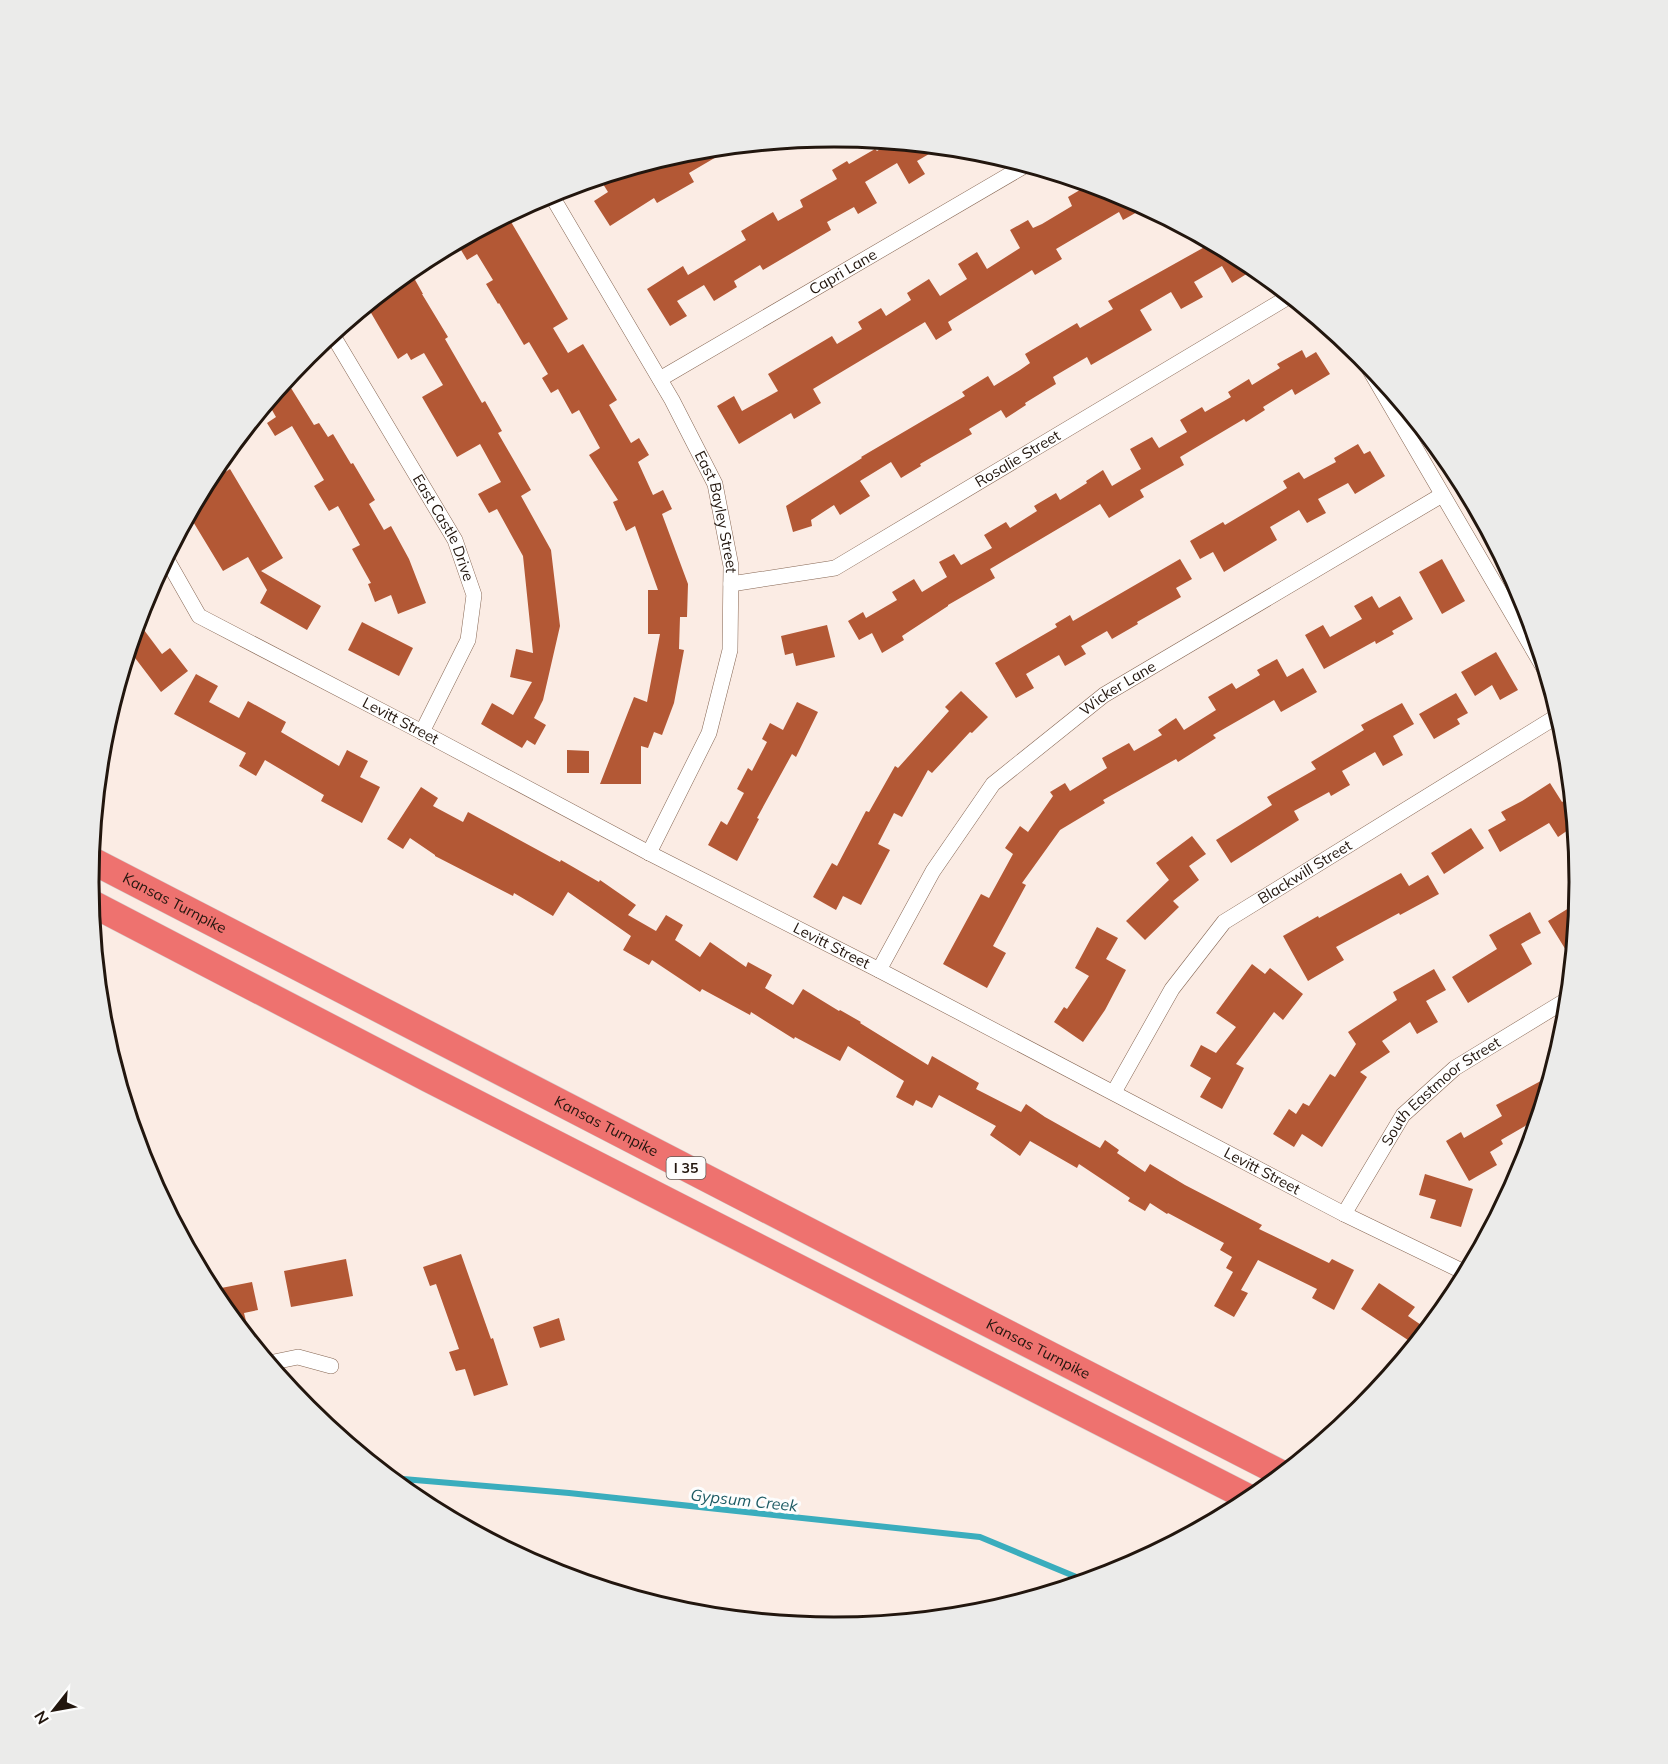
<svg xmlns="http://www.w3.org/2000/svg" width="1668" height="1764" font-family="Mulish,sans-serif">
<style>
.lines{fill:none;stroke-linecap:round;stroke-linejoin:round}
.stream{stroke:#3aadbd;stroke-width:6}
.building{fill:#b35835}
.street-casing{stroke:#866653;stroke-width:16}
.highway-casing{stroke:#d3d0cf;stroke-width:28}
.street{stroke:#fff;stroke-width:15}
.highway{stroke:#ee726f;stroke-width:27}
.labels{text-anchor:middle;stroke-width:6;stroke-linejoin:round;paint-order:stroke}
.shield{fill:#fdfdfd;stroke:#645b56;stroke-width:1.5}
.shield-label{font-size:14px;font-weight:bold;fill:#22160e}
.street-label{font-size:15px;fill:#22160e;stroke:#fdfdfd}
.water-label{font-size:16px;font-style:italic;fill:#1d5b64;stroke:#fdfdfd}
.rim{fill:none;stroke:#22160e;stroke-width:3}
</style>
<rect width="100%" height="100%" fill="#fbece4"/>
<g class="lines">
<path class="stream" d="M391 1478 569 1493 980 1537 1086 1581"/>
</g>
<path class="building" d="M892 142 941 147 917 161 925 174 909 184 897 163 865 182 877 203 858 214 854 207 827 222 831 230 763 270 760 265 734 281 737 287 714 301 704 285 677 301 687 316 670 326 647 289 683 266 688 275 746 240 741 231 773 212 778 221 803 207 800 200 837 179 832 170 847 161 849 164 875 149 877 151Z
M735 146 689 173 694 182 657 203 654 198 610 226 594 201 608 192 603 184 624 171 689 151Z
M1090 184 1120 193 1146 207 1123 220 1119 212 1056 249 1062 259 1035 275 1032 270 948 322 952 330 936 340 925 322 813 389 821 403 794 419 791 413 739 444 717 406 734 396 742 411 778 391 768 374 832 336 837 344 862 329 858 322 881 308 886 316 911 300 907 293 929 279 940 296 967 279 958 264 977 252 987 269 1020 248 1010 230 1028 220 1033 228 1042 224 1072 206 1068 197Z
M507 215 568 319 553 328 568 353 583 344 617 400 609 405 631 443 639 438 649 455 638 462 653 495 663 490 672 509 662 514 688 584 687 617H680L679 649 684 650 674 703 662 735 654 732 648 748 641 746V784H600L634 697 647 702 660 634H648V590H658L635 526 626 531 613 502 618 500 589 455 600 448 579 410 572 414 558 389 551 393 542 378 548 374 529 342 524 345 499 303 498 304 486 284 493 280 477 254 467 260 458 245 466 240 465 238Z
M1207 240 1248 262 1253 270 1232 283 1222 266 1194 282 1203 297 1181 309 1171 292 1140 310 1152 330 1091 365 1087 357 1053 377 1056 384 1025 403 1026 405 1006 418 1001 410 969 429 972 434 920 464 921 466 901 478 891 462 860 481 870 496 840 515 834 505 811 520 812 526 793 532 786 506 862 458 861 457 965 396 962 392 988 376 994 386 1020 370 1030 363 1025 354 1077 323 1080 328 1113 309 1108 301 1210 244Z
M405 275 408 282 414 278 423 294H422L448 337 445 339 482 403 485 401 502 431 498 433 531 490 521 496 551 550 560 626 543 700 534 718 546 725 535 745 527 740 522 748 481 724 492 703 513 715 532 682 510 677 516 649 533 653 523 556 497 509 489 513 478 494 501 482 480 444 457 457 422 397 443 385 424 353 411 360 407 353 398 359 367 306Z
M1302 350 1306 358 1316 352 1330 374 1295 395 1292 389 1263 407 1265 410 1246 422 1244 419 1180 457 1184 465 1140 490 1144 497 1109 518 1100 504 990 569 995 578 948 605V606L902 636 904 640 882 653 872 633 859 640 848 621 863 612 866 618 897 600 892 592 914 579 922 592 947 577 939 562 954 554 961 565 992 548 984 535 1006 522 1010 528 1037 511 1034 506 1056 493 1060 500 1087 483 1086 481 1103 470 1112 486 1141 469 1130 449 1152 437 1159 448 1187 432 1180 420 1202 407 1205 412 1231 397 1228 392 1249 379 1252 385 1280 368 1277 364Z
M286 380 314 425 319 423 328 437 333 434 351 464 353 463 375 500 369 504 384 530 391 526 409 559 426 603 398 614 391 595 375 602 368 584 371 583 352 549 360 545 338 506 329 511 314 486 324 480 292 426 275 436 267 423 276 417 268 403Z
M1358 444 1364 454 1370 451 1385 476 1355 494 1348 483 1318 499 1326 513 1307 523 1299 510 1270 527 1277 540 1224 572 1213 552 1200 559 1190 541 1223 522 1225 525 1287 488 1283 481 1299 472 1304 479 1336 462 1334 458Z
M230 469 283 558 261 571 321 606 307 630 260 603 267 590 248 557 223 571 189 515 206 484Z
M1180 559 1192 579 1176 588 1181 597 1137 622 1138 624 1112 639 1107 631 1081 646 1086 654 1065 666 1059 655 1026 674 1034 688 1016 698 995 663 1057 627 1055 624 1070 615 1073 621Z
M1442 559 1465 601 1442 614 1419 572Z
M1372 596 1379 608 1400 596 1413 619 1392 631 1394 634 1376 644 1375 641 1324 669 1305 635 1323 625 1330 637 1362 619 1354 606Z
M138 622 162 654 170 648 188 671 161 692 129 650Z
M362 622 413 648 399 676 348 650Z
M827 625 835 657 796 666 793 653 785 655 781 636Z
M1496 652 1518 690 1500 700 1492 685 1475 696 1461 672Z
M1277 659 1287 677 1303 668 1317 692 1281 712 1274 700 1213 735 1216 738 1178 762 1176 759 1103 800 1105 803 1060 830 1022 883 1026 885 993 946 1006 953 987 988 943 964 981 894 989 898 1013 854 1005 848 1020 826 1028 832 1053 796 1050 792 1065 783 1070 791 1107 768 1102 758 1129 743 1134 751 1162 735 1158 730 1176 718 1184 730 1216 710 1208 697 1232 683 1236 689 1260 675 1257 670Z
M196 674 218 686 209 702 239 718 248 701 286 722 281 732 339 766 347 750 368 761 360 777 380 787 362 823 321 801 324 795 265 760 256 776 239 766 246 753 174 714Z
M961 691 988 717 972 733 970 732 932 773 928 770 902 817 894 813 878 844 890 850 861 905 843 896 836 910 813 897 832 863 837 866 866 811 869 812 895 766 898 768 949 711 945 707Z
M1456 693 1468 713 1457 719 1460 724 1434 739 1419 714Z
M797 702 818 712 796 757 792 754 757 818 759 819 737 861 708 845 721 821 727 825 744 793 737 789 748 768 752 771 767 742 762 739 770 723 783 730Z
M1402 703 1414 724 1393 736 1403 755 1383 766 1375 752 1342 771 1350 785 1331 796 1329 792 1294 811 1299 820 1231 863 1216 840 1272 805 1267 797 1316 769 1311 762 1364 730 1361 725Z
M567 750 589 751V773H567Z
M1550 783 1562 802 1571 796 1574 826 1558 837 1549 823 1500 852 1488 830 1506 820 1501 812 1522 801Z
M421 787 438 798 433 806 463 822 468 812 560 862 561 860 599 882 600 880 636 905 628 915 656 931 666 915 683 925 675 940 700 957 710 942 746 967 748 962 772 975 765 988 793 1005 803 989 839 1011 840 1010 861 1022 860 1023 928 1065 932 1056 979 1083 976 1089 1021 1112 1026 1104 1045 1117 1100 1148 1105 1140 1119 1150 1117 1153 1145 1172 1150 1164 1185 1185 1262 1225 1259 1229 1329 1263 1332 1259 1354 1270 1334 1310 1312 1298 1317 1289 1258 1260 1241 1290 1248 1293 1234 1317 1214 1306 1233 1272 1226 1268 1232 1257 1220 1250 1224 1243 1168 1213 1167 1214 1150 1203 1145 1211 1128 1201 1130 1198 1079 1164 1077 1168 1030 1141 1020 1156 990 1135 996 1126 939 1095 932 1108 916 1100 913 1106 896 1097 904 1081 848 1046 840 1061 795 1037 794 1039 751 1012 750 1015 702 989 700 992 652 960 649 965 623 950 631 936 568 892 553 916 514 893 513 896 435 856V855L410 838 403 849 387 839Z
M1471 828 1484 848 1444 874 1431 853Z
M1192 836 1206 854 1189 866 1199 880 1173 901 1179 907 1145 940 1126 921 1169 880 1156 863Z
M1401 873 1409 886 1428 875 1439 894 1400 915 1399 913 1336 947 1344 960 1308 981 1283 936 1318 916 1319 918Z
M1577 903 1572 960 1548 921Z
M1530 912 1541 933 1521 944 1532 964 1468 1003 1452 977 1497 949 1489 935Z
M1097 927 1118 938 1106 959 1126 970 1105 1010 1083 1042 1054 1022 1064 1007 1067 1009 1089 976 1075 968Z
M1252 964 1265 974 1270 968 1303 994 1283 1020 1274 1012 1236 1064 1244 1068 1222 1109 1200 1097 1211 1078 1190 1066 1201 1045 1216 1053 1236 1027 1216 1013Z
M1434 969 1446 990 1426 1001 1438 1022 1417 1034 1410 1022 1382 1041 1390 1052 1360 1072 1367 1077 1322 1147 1302 1134 1294 1147 1273 1134 1289 1109 1296 1114 1303 1103 1309 1106 1330 1074 1335 1077 1356 1044 1348 1032 1397 1000 1393 992Z
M1550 1076 1537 1119 1501 1140 1503 1144 1490 1152 1497 1165 1469 1181 1446 1141 1461 1132 1464 1138 1502 1116 1496 1105Z
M1425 1174 1473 1189 1461 1227 1430 1218 1436 1200 1419 1195Z
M461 1254 491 1339 493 1338 508 1385 474 1396 465 1369 456 1371 449 1352 459 1349 436 1284 430 1286 423 1267Z
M346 1259 353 1296 291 1307 284 1271Z
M252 1282 258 1310 244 1313 251 1341 211 1290Z
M1379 1283 1415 1307 1408 1316 1427 1329 1414 1344 1361 1309Z
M559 1318 565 1340 540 1348 533 1327Z"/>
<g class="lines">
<g class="street-casing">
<g id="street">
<path id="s1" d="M550 193 672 400 715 484 731 566 730 650 709 733 649 853"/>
<path id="s2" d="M332 334 455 540 474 595 468 640 422 732"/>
<path d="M1361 355 1545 670"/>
<path id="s3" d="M660 379 1026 165"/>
<path id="s4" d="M166 558 199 616 422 732 649 853 879 970 1344 1214 1466 1273"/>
<path id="s5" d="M731 584 835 568 1290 296"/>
<path id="s6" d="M879 970 933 871 993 784 1104 695 1442 495"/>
<path id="s7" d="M1114 1092 1172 989 1224 922 1559 715"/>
<path id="s8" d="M1344 1214 1403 1115 1455 1068 1568 999"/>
<path d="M269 1363 298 1357 331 1366"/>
</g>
</g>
<g class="highway-casing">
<g id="highway">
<path id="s9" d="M91 860 884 1270 1282 1474"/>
<path d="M91 903 429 1079 1251 1499"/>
</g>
</g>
<use href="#street" class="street"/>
<use href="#highway" class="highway"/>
</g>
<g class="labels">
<rect class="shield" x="666.5" y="1157" width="39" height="22" rx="4.5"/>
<g class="shield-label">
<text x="686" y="1173">I 35</text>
</g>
<g class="street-label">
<text dy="5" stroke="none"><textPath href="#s3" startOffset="212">Capri Lane</textPath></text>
<text dy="5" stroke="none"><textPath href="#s5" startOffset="318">Rosalie Street</textPath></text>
<text dy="5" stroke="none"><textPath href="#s1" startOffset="362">East Bayley Street</textPath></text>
<text dy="5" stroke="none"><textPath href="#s2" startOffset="224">East Castle Drive</textPath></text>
<text dy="5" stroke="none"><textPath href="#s6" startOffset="376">Wicker Lane</textPath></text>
<text dy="5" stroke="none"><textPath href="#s4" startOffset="294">Levitt Street</textPath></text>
<text dy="5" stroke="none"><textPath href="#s7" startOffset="298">Blackwill Street</textPath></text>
<text dy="5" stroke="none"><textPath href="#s9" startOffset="94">Kansas Turnpike</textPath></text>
<text dy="5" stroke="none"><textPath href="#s4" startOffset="780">Levitt Street</textPath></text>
<text dy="5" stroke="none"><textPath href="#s8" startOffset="159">South Eastmoor Street</textPath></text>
<text dy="5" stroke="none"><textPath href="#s9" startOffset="580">Kansas Turnpike</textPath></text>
<text dy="5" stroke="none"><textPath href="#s4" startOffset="1266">Levitt Street</textPath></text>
<text dy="5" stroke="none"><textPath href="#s9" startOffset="1066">Kansas Turnpike</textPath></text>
</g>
<g class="water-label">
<text transform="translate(744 1500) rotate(6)" y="6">Gypsum Creek</text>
</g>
</g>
<path d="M0 0H1668V1764H0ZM99 882a735 735 0 1 1 1470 0a735 735 0 1 1-1470 0Z" fill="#ebebea" fill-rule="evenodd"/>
<path class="rim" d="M99 882a735 735 0 1 1 1470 0a735 735 0 1 1-1470 0Z"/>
<g transform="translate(54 1710) rotate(239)" stroke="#fdfdfd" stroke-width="4.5" paint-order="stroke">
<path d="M0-4.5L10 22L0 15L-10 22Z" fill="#22160e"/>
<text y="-9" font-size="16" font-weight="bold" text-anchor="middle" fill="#22160e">N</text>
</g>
</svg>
